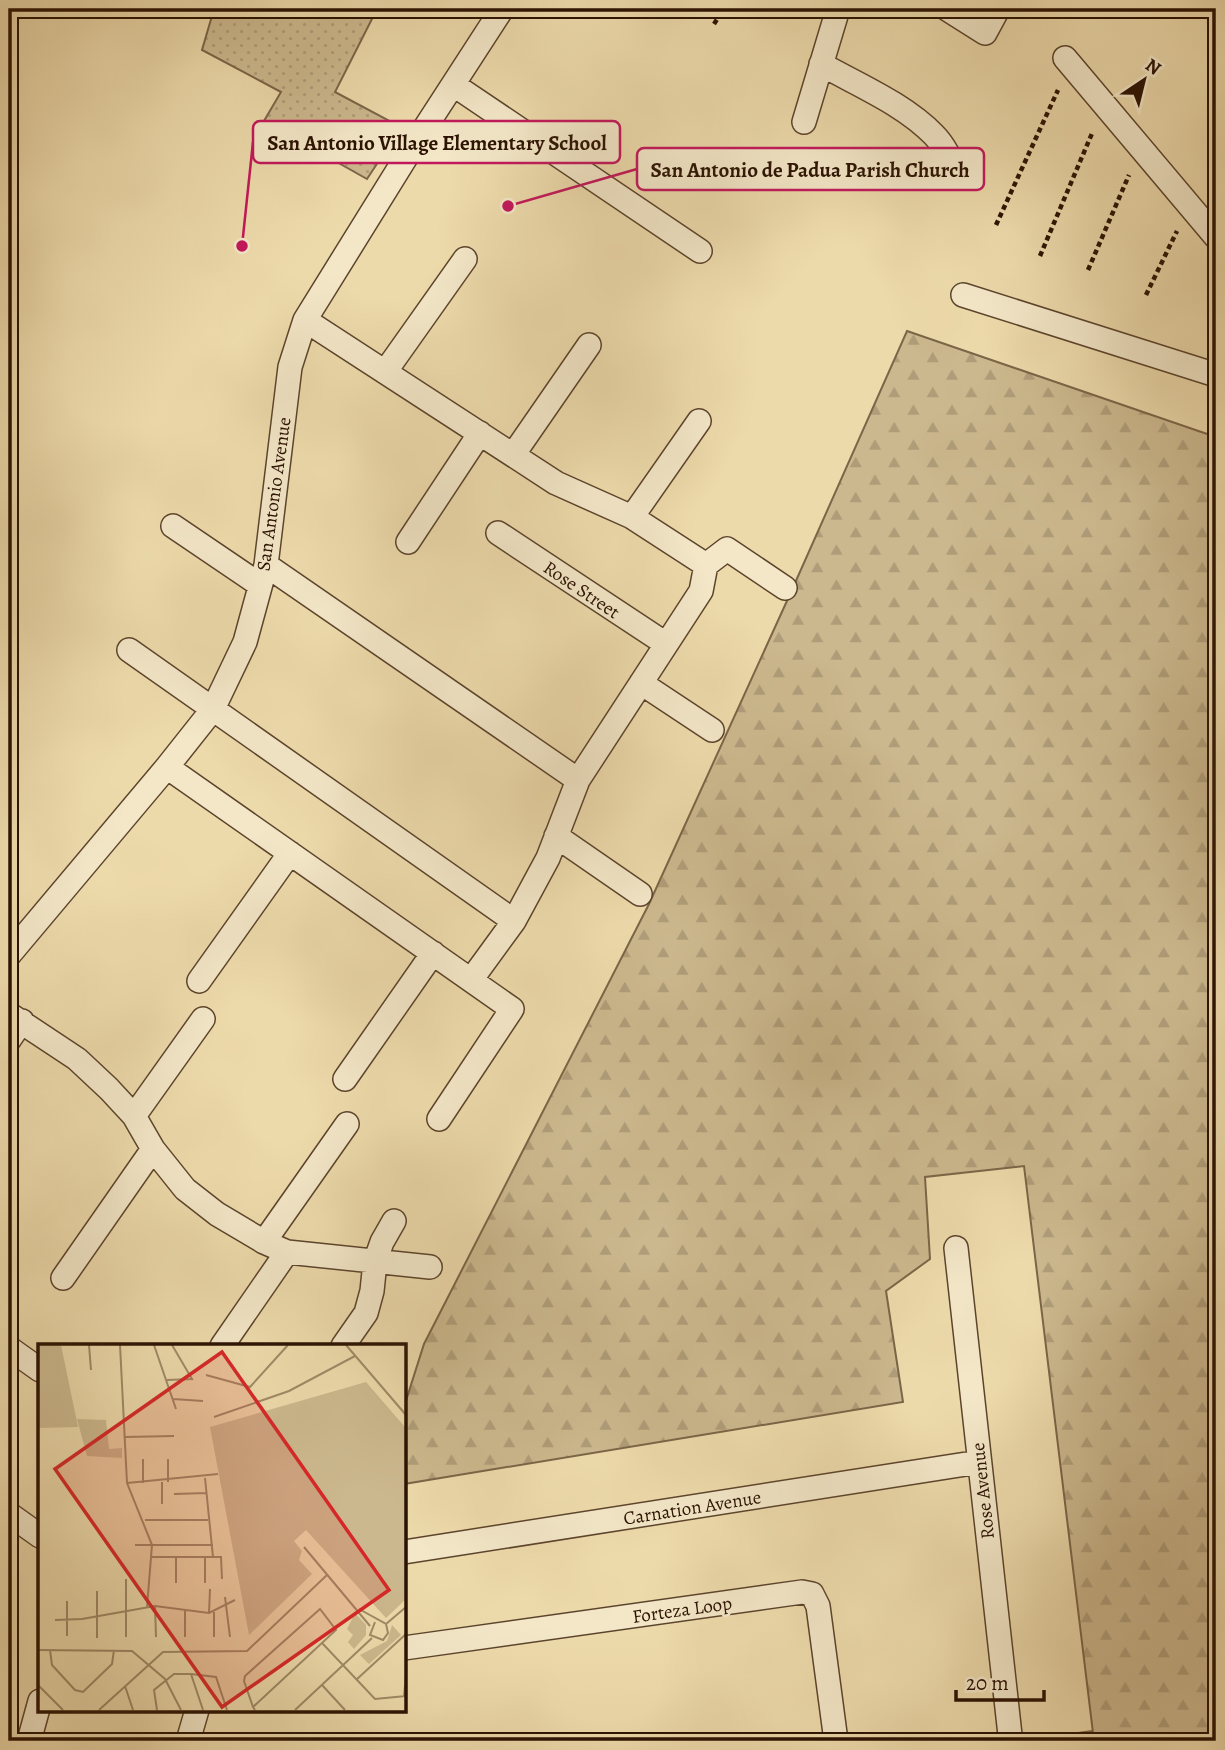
<svg xmlns="http://www.w3.org/2000/svg" width="1225" height="1750" font-family="Alegreya,serif">
<style>
.grass{fill:url(#grass-tufts);stroke:#7c6548;stroke-width:2}
.forest{fill:url(#forest-firs);stroke:#7c6548;stroke-width:2}
.park{fill:url(#park-dots);stroke:#7c6548;stroke-width:2}
.lines{fill:none;stroke-linecap:round;stroke-linejoin:round}
.minor-casing{stroke:#5c442c;stroke-width:26}
.path{stroke:#2b1202;stroke-width:4.5;stroke-dasharray:5 3.5;stroke-linecap:butt}
.minor{stroke:#f3e7c8;stroke-width:23}
.labels{text-anchor:middle;stroke-width:5;stroke-linejoin:round;paint-order:stroke}
.street-label{font-size:19px;fill:#2b1202;stroke:#f3e7c8}
.inset-road{fill:none;stroke:#9f8a67;stroke-width:2}
.view{fill:#d62828;fill-opacity:0.15;stroke:#d62828;stroke-width:3.5}
.inset-edge{fill:none;stroke:#2b1202;stroke-width:3.5}
.leader{fill:none;stroke:#c2185b;stroke-width:2.5}
.callout-dot{fill:#c2185b;stroke:#f3e7c8;stroke-width:2.5}
.callout{fill:#f3e7c8;stroke:#c2185b;stroke-width:2.5}
.callout-label{font-size:21px;text-anchor:middle;font-weight:bold;fill:#2b1202}
</style>
<defs>
<pattern id="grass-tufts" width="24" height="20" patternUnits="userSpaceOnUse" patternTransform="scale(1.75)"><rect width="24" height="20" fill="#ccb88e"/><path d="M3 7l-1-3M5 7V3M7 7l1-3M15 17l-1-3M17 17v-4M19 17l1-3" fill="none" stroke="#af9d79"/></pattern>
<pattern id="forest-firs" width="22" height="20" patternUnits="userSpaceOnUse" patternTransform="scale(1.75)"><rect width="22" height="20" fill="#ccb88e"/><path d="M5 1l3.5 6h-7zM16 11l3.5 6h-7z" fill="#af9d79"/></pattern>
<pattern id="park-dots" width="8" height="8" patternUnits="userSpaceOnUse" patternTransform="scale(1.75)"><rect width="8" height="8" fill="#ccb88e"/><path d="M2 2h.1M6 6h.1" fill="none" stroke="#af9d79" stroke-width="1.8" stroke-linecap="round"/></pattern>
</defs>
<rect width="100%" height="100%" fill="#eddaab"/>
<filter id="stains"><feTurbulence type="fractalNoise" baseFrequency=".00286" numOctaves="4"/><feColorMatrix values="0 0 0 0 .2 0 0 0 0 .09 0 0 0 0 .02 0 0 0 .5 -.17"/></filter>
<radialGradient id="worn" r=".72"><stop offset=".6" stop-color="#630" stop-opacity="0"/><stop offset="1" stop-color="#630" stop-opacity=".3"/></radialGradient>
<path class="grass" d="M1093 1731 1094 1741H1043L1042 1738Z"/>
<path class="forest" d="M907 331 1216 437V1741H1094L1024 1166 925 1177 930 1259 886 1291 903 1402 404 1484V1407L424 1344 649 904 791 592Z"/>
<path class="park" d="M214 9H377L335 92 401 127 367 179 264 121 281 92 202 50Z"/>
<g class="lines">
<g class="minor-casing">
<path id="minor" d="M947 9 985 33 998 9
M1065 58 1216 237
M821 64C858 85 904 104 934 135 946 147 952 163 959 178
M454 85 700 251
M804 122 838 9
M963 295 1216 375
M305 320 556 483 632 517 706 565
M385 372 465 259
M513 455 589 345
M632 517 699 421
M173 526 260 585
M498 533 666 644
M408 542 480 433
M266 565 578 780
M129 650 514 921
M641 683 712 730
M167 767 512 1009 439 1119
M556 836 640 894
M9 955 167 767 213 709 245 642 266 565 290 367 305 320 408 154 502 9
M471 980 514 921 548 858 578 780 701 591 706 565 727 549 785 588
M199 981 290 853
M9 1014 77 1059 109 1089 134 1116 153 1149 185 1189 217 1214 264 1242 287 1252 430 1267
M9 1040 22 1021
M345 1079 433 953
M134 1116 203 1019
M264 1242 347 1124
M956 1248 1010 1735 1009 1741
M63 1278 153 1149
M222 1346 287 1252
M343 1346 366 1313 372 1291 375 1262 382 1242 394 1221
M9 1348 40 1370
M9 1514 40 1536
M404 1552 979 1462
M404 1648 802 1592 812 1594 818 1606 836 1741
M29 1741 40 1701
M188 1741 197 1710"/>
</g>
<path class="path" d="M714 24 724 9
M996 225 1058 90
M1040 256 1093 131
M1088 270 1129 175
M1146 295 1177 231"/>
<use href="#minor" class="minor"/>
</g>
<g class="labels">
<g class="street-label">
<text transform="translate(273 494) rotate(-82)" y="7">San Antonio Avenue</text>
<text transform="translate(582 589) rotate(34)" y="7">Rose Street</text>
<text transform="translate(982 1491) rotate(-96)" y="7">Rose Avenue</text>
<text transform="translate(692 1507) rotate(-9)" y="7">Carnation Avenue</text>
<text transform="translate(682 1609) rotate(-8)" y="7">Forteza Loop</text>
</g>
</g>
<g transform="translate(38 1344)">
<rect width="368" height="368" fill="#eddaab"/>
<path d="M317 269 328 281V291L316 305 310 298 315 291 309 285ZM354 281 363 291 331 320 322 311 349 297Z" fill="#ccb88e"/>
<path d="M0 1H23L40 83 0 84ZM328 38 367 83V256L348 274 268 186 256 197 264 207 261 216 274 230 211 291 172 83Z" fill="#ccb88e"/>
<path d="M39 75 68 76 71 105 84 104V114L49 112Z" fill="#ccb88e"/>
<path class="inset-road" d="M51 1 53 26M82 1 89 139 114 201 109 263M116 1 138 65M308 1 368 71M168 31 212 43 250 1M129 36 154 35 134 1M135 55 165 57M176 73 251 47 317 12M87 93 136 92M130 115V138M167 134 175 213M124 138V160M89 139 180 130M105 139V115M136 150 169 149M107 176H170M97 201H175M266 203 332 282M113 213H183L184 235M167 213V239M138 239V213M59 247V294M187 253 192 293M29 257V292M117 262 118 293M321 265 348 280 350 289 345 296 332 291 337 278M147 267V293M176 268V293M171 269 172 245M17 276 44 275 117 262 171 269 197 256M348 280 368 263M88 293V235M284 299 337 355 368 352M0 306 94 307 127 335 143 366M12 306 14 321 37 346 45 348 74 320 76 306M153 330 165 366M318 336 368 290M0 341 25 366M284 341 307 366M87 342 95 366M366 352 368 331M215 363 298 286 282 265 207 332 206 337 215 363 217 366M61 366 125 308 209 307 290 230M119 366 116 346 136 330H153L178 333 189 366M257 366 334 294"/>
<path class="view" d="M184 8 351 246 184 363 17 125Z"/>
<rect width="368" height="368" class="inset-edge"/>
</g>
<path class="leader" d="M242 246L253 142M508 206L637 169"/>
<g class="callout-dot">
<circle cx="242" cy="246" r="7"/>
<circle cx="508" cy="206" r="7"/>
</g>
<g class="callout">
<rect x="253" y="121" width="367" height="42" rx="7"/>
<rect x="637" y="148" width="347" height="42" rx="7"/>
</g>
<g class="callout-label">
<text x="437" y="150">San Antonio Village Elementary School</text>
<text x="810" y="177">San Antonio de Padua Parish Church</text>
</g>
<rect width="1225" height="1750" fill="none" stroke="#eddaab" stroke-width="35"/>
<rect x="10" y="10" width="1204" height="1729" fill="none" stroke="#2b1202" stroke-width="3.5"/>
<rect x="18" y="18" width="1190" height="1715" fill="none" stroke="#2b1202" stroke-width="2"/>
<g transform="translate(1144 80) rotate(35)" stroke="#f3e7c8" stroke-width="5" paint-order="stroke">
<path d="M0-5L12 26L0 18L-12 26Z" fill="#2b1202"/>
<text y="-10" font-size="19" font-weight="bold" text-anchor="middle" fill="#2b1202">N</text>
</g>
<path d="M956 1690v10h88v-10" fill="none" stroke="#2b1202" stroke-width="3.5"/>
<text x="966" y="1690" font-size="21" fill="#2b1202" stroke="#f3e7c8" stroke-width="5" paint-order="stroke">20 m</text>
<rect width="100%" height="100%" filter="url(#stains)"/>
<rect width="100%" height="100%" fill="url(#worn)"/>
</svg>
